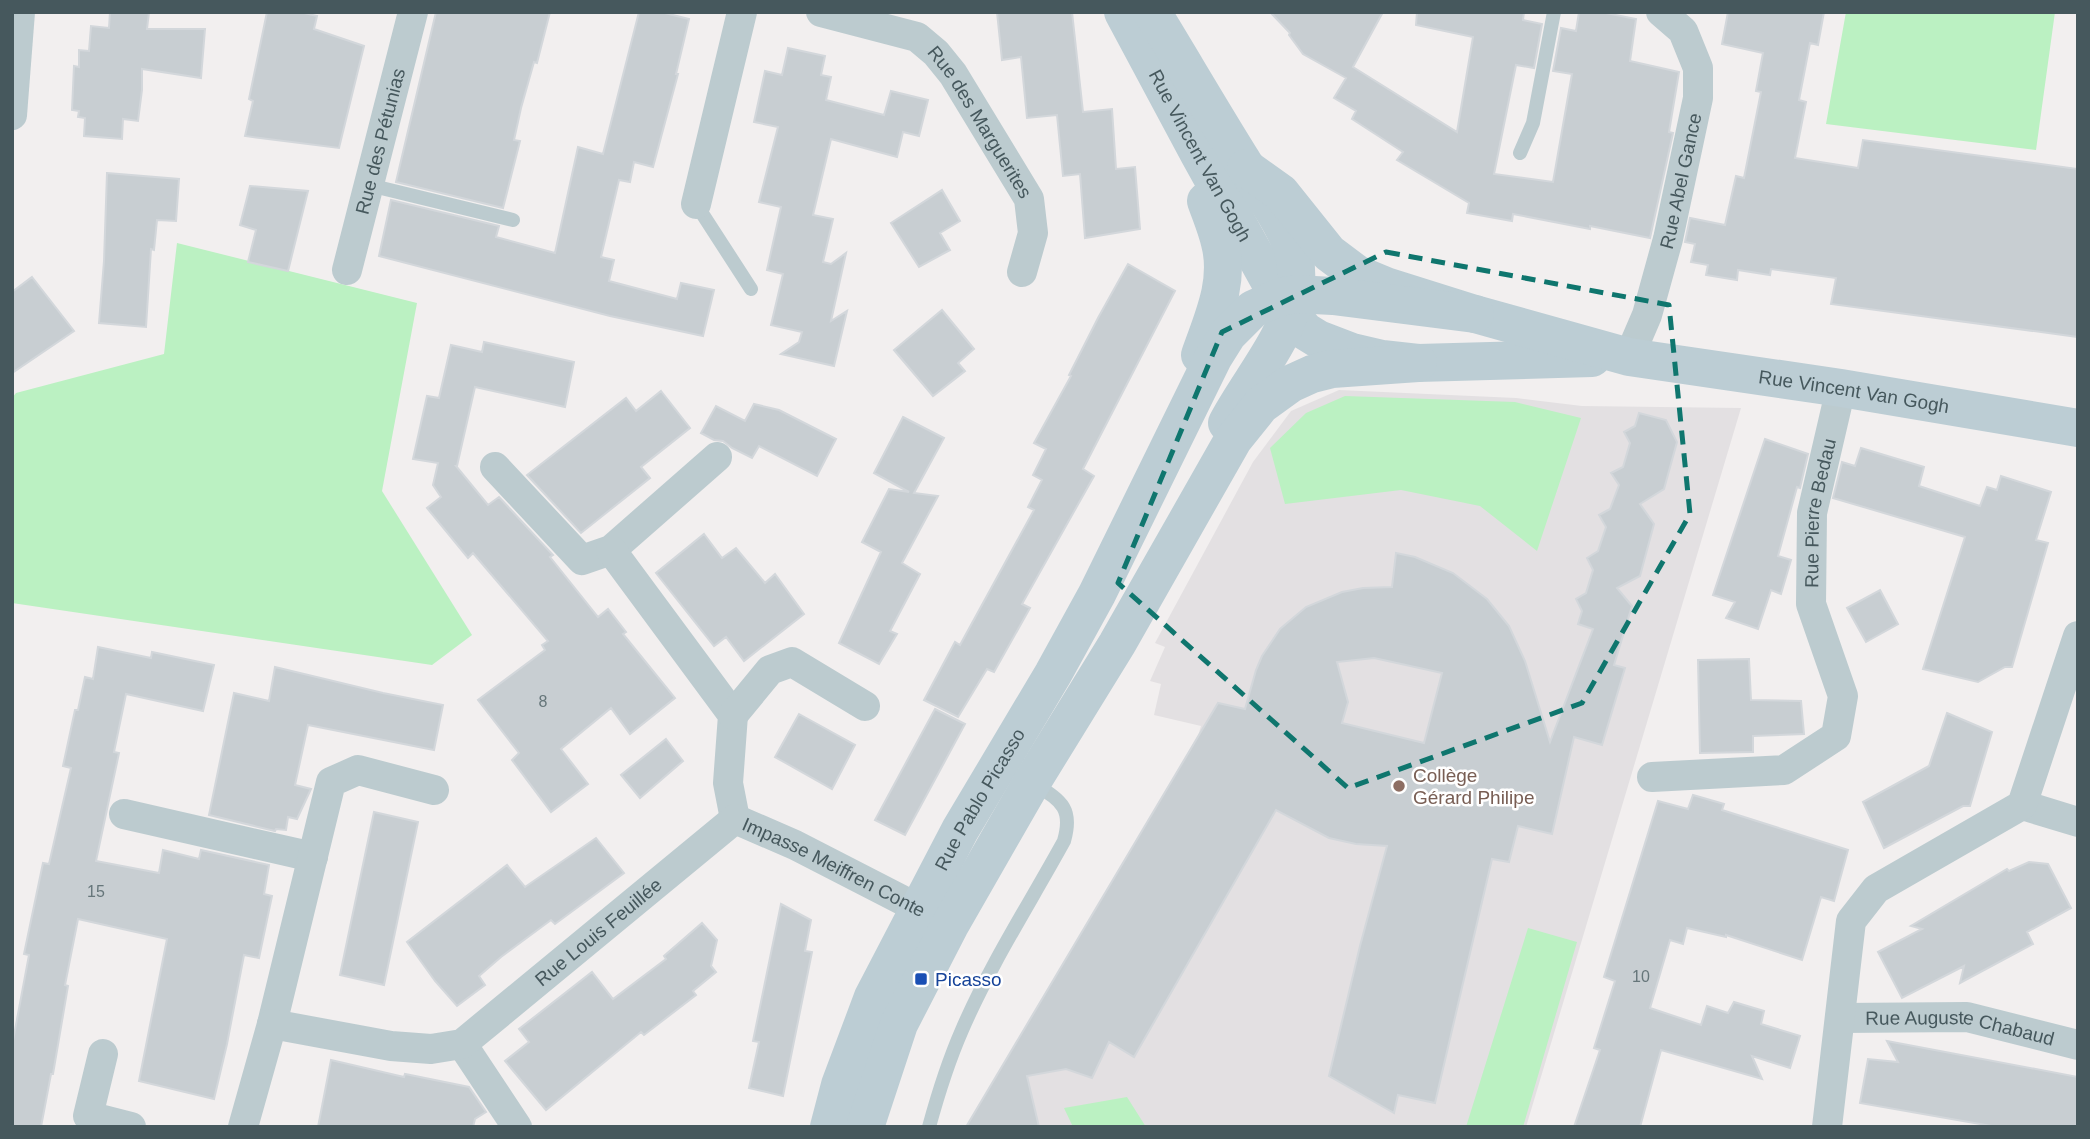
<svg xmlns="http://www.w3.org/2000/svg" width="2090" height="1139" font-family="Helvetica,sans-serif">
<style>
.education{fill:#e3e0e2}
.green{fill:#bbf1c2}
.building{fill:#c8ced2;stroke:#d3d7db;stroke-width:2;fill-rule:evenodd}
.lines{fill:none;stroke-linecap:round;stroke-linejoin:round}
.lane{stroke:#bccbcf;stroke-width:14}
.street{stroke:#bccbcf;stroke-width:30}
.secondary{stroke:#bccdd4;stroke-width:38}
.marked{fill:none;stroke:#0f766e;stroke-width:5;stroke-dasharray:14 9;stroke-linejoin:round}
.education-dot{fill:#8d6e63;stroke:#fff;stroke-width:2.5}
.transit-dot{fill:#1a4fb4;stroke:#fff;stroke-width:2.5}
.labels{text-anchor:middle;stroke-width:5;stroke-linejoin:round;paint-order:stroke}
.number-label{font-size:16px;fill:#66767a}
.street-label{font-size:19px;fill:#46585d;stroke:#fff}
.education-label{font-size:19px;fill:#785e54;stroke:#fff;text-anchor:start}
.transit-label{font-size:19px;fill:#164399;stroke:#fff;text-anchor:start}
</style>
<rect width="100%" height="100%" fill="#f2efef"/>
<path class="education" d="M1339 390 1516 398 1582 406 1741 408 1526 1127H983L992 1083 1198 736 1201 726 1154 715 1161 684 1150 681 1165 647 1155 643 1253 462 1291 411Z"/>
<path class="green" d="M1846 12H2055L2036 150 1826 124Z
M177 243 417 303 382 491 472 635 432 665 12 603V398L16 393 164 354Z
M1345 396 1515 402 1581 418 1537 551 1480 506 1401 490 1285 504 1270 448 1306 413Z
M1528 928 1577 942 1523 1127H1466Z
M1127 1097 1146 1127H1073L1064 1108Z"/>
<path class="building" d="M110 12H149L147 29H205L201 78 142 69V90L138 121 123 119 122 139 84 136 85 118 78 117 79 111 72 110 74 66 79 67V50L89 51 91 26 109 28Z
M267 12H300L317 16 314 29 364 46 339 148 245 136 253 101 249 99Z
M436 12H550L537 63 534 62 521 108 514 140 520 141 503 208 396 182Z
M639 12H661L689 19 676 74H678L653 167 634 162 630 182 619 180 601 257 614 260 609 281 677 299 681 283 714 290 703 336 610 316 379 256 391 200 499 226 496 237 555 253 578 147 603 154Z
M997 12H1072L1083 112 1112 109 1116 169 1135 167 1140 229 1085 238 1080 174 1063 176 1057 115 1027 118 1021 57 1002 60Z
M1270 12H1383L1353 67 1457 132 1473 37 1416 25 1417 12H1524L1523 20 1542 24 1534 68 1516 65 1494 174 1553 182 1572 74 1553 71 1561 28 1576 31 1579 12H1601L1636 19 1630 61 1679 72 1669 132 1673 133 1650 238 1590 226V229L1513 214 1512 221 1467 213 1469 203 1397 160 1403 152 1352 119 1356 111 1334 98 1346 78 1303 54 1289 35 1290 33Z
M1728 12H1824L1818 45 1810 43 1799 100 1806 102 1795 158 1858 168 1863 140 2078 169V337L1831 304 1836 278 1771 269 1770 275 1738 270 1737 280 1706 275 1708 265 1691 262 1695 244 1685 242 1690 218 1725 225 1736 176 1744 178 1761 92 1756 91 1763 53 1722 44Z
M788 48 825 56 821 75 831 77 826 100 884 115 891 91 928 100 919 136 903 132 897 157 831 139 813 215 833 219 823 262 831 264 846 253 831 321 847 311 834 366 781 354 799 342 802 332 771 325 783 274 767 270 781 207 759 202 778 127 754 122 765 71 782 75Z
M107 173 179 179 176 221 157 220 154 250 151 249 146 327 99 323 104 261Z
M250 186 308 191 288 271 248 262 256 230 240 225Z
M942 190 960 221 940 233 950 250 919 267 891 223Z
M1128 264 1175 291 1083 469 1094 476 1022 604 1030 608 994 672 987 669 958 717 924 700 955 642 960 645 1034 510 1028 507 1042 480 1033 475 1046 449 1034 443 1071 376 1069 375 1098 318Z
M32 277 74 331 12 373V292Z
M942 310 974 349 958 363 965 371 933 396 894 350Z
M484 342 574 362 565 407 475 387 457 466H456L488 505 499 497 553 555 550 557 598 617 608 609 626 632 623 634 675 698 630 734 611 708 561 749 588 784 551 812 512 760 519 753 478 700 545 650 542 645 548 641 473 553 468 558 427 508 441 497 433 485 438 463 413 459 427 396 439 398 451 345 482 352Z
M661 391 690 428 641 467 650 478 581 533 527 475 626 398 636 411Z
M754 404 779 410 836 439 817 476 759 446 752 458 732 448 723 441 714 440 701 433 716 406 745 421Z
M1639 413 1666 420 1677 442 1664 489 1640 504 1654 524 1640 576 1617 588 1632 606 1614 665 1625 668 1602 745 1574 737 1552 834 1518 826 1509 862 1492 859 1435 1103 1398 1095 1394 1113 1329 1076 1360 946 1387 846 1356 844 1329 838 1276 810 1134 1057 1109 1042 1092 1078 1066 1069 1027 1076 1039 1127H966L1218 703 1245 709 1256 670 1262 656 1280 629 1306 607 1342 592 1363 588 1392 587 1396 553 1415 557 1453 573 1487 599 1509 626 1525 661 1550 742 1593 629 1578 624 1582 611 1576 599 1586 593 1593 570 1587 558 1598 551 1606 527 1599 515 1610 509 1619 485 1611 473 1623 467 1630 443 1624 432 1635 426ZM1374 658 1442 673 1424 743 1342 723 1348 702 1337 662Z
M903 417 944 438 914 493 938 496 902 563 920 574 890 631 897 634 879 664 839 643 881 552 862 542 889 489 909 492 874 473Z
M1765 439 1808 454 1800 488 1797 487 1778 556 1791 560 1781 594 1771 590 1758 629 1726 618 1735 602 1713 595Z
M1861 448 1924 467 1919 486 1980 506 1987 487 1997 490 2001 476 2051 492 2036 540 2048 543 2012 667H2005L1978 682 1923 669 1965 537 1833 498 1842 462 1855 466Z
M704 534 722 558 736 548 765 583 775 574 804 614 744 661 726 637 714 646 656 573Z
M1880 590 1898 624 1866 642 1847 608Z
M98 647 151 658 152 652 214 665 203 711 126 694 114 752 119 753 96 861 159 873 163 850 199 859 201 850 269 865 264 894 272 896 259 958 244 955 227 1044 214 1099 139 1081 167 939 78 919 65 985 68 986 53 1074H51L41 1127H12V1046L29 955 24 954 43 863 49 864 71 768 63 766 75 710H78L85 677 93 679Z
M1749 659 1751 700 1801 701 1804 734 1753 736V752L1700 753 1698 660Z
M275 667 383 693 443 705 434 750 308 725 295 785 311 789 297 819 288 817 286 830 276 829 275 831 209 815 234 693 269 701Z
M935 709 965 724 905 835 875 820Z
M1947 713 1992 732 1970 806H1963L1884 848 1863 802 1929 766Z
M799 714 855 745 832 789 775 757Z
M666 739 683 761 640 798 621 775Z
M1693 795 1724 804 1722 810 1848 850 1834 901 1821 897 1802 960 1726 935V937L1687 928 1683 944 1670 940 1650 1008 1701 1025 1707 1006 1728 1013 1734 1002 1764 1011 1761 1024 1800 1036 1790 1068 1752 1056 1762 1079 1661 1050 1640 1127H1574L1600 1050 1594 1048 1615 981 1604 977 1658 801 1688 809Z
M374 812 418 822 384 985 340 975Z
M596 838 624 873 555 924 551 920 501 957 479 976 485 985 457 1006 435 981 407 942 507 865 525 887Z
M2029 862 2048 864 2071 908 2027 932 2033 944 1960 983 1964 966 1902 998 1878 952 1922 929 1911 926 2007 869 2009 871Z
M781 904 811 920 805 951 812 952 783 1096 749 1088 759 1042 753 1041Z
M702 923 717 940 711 966 716 972 693 991 696 995 644 1035 641 1032 546 1110 505 1061 529 1042 519 1029 592 972 613 999 666 959 664 956Z
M1887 1041 2078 1077V1127H1997L1860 1103 1868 1059 1898 1062Z
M331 1060 404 1077 405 1074 469 1087 486 1112 475 1119 473 1127H318Z"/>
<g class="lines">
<path class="lane" d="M1520 153 1533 123 1554 12
M369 185 513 220
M696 204 751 289
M929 1127C938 1094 948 1062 962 1030 990 965 1030 903 1064 841 1074 806 1059 800 1032 782"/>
<g class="street">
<path id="s1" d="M821 12 917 37 936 53 953 74 1029 199 1033 233 1022 272"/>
<path d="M12 115 20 12"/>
<path d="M696 204 742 12"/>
<path id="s2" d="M347 270 413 12"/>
<path id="s3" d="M1629 357 1647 315 1668 239 1698 98V68L1683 31 1661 12"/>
<path d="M495 467 582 560 611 550 717 457"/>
<path id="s4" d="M611 550 733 715 728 783 735 819 795 845 937 918"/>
<path d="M733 715 770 670 792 662 865 706"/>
<path id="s5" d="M1652 777 1784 770 1836 736 1843 696 1811 604 1812 513 1841 388"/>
<path d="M2022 805 2078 822"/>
<path d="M124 814 313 857"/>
<path id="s6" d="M1840 1018 1967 1017 2078 1045"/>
<path d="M272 1024 331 782 358 770 434 790"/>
<path d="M462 1044 517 1127"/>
<path d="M103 1054 88 1116 131 1127"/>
<path id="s7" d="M243 1127 272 1024 391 1046 431 1049 462 1044 735 819"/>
<path d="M1827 1127 1851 921 1876 889 2022 805 2078 636"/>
</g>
<g class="secondary">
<path id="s8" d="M1123 12 1199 154 1270 282 1290 313 1305 331 1318 339 1352 352 1382 359 1418 363 1592 358"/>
<path d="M1152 12C1182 61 1211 111 1241 159 1257 186 1282 219 1292 247 1297 262 1297 280 1295 295 1287 338 1248 383 1227 423"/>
<path id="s9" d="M1246 168 1281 193 1329 253 1357 274 1386 286 1475 314 1629 357 1841 388 2078 428"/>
<path d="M1200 355C1213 318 1230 282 1220 243 1217 229 1211 215 1206 201"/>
<path id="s10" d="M829 1127 840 1085 873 997 960 830 1053 674 1097 594 1213 358 1228 334 1253 309 1280 297 1295 294 1333 296 1475 314"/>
<path d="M865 1127 899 1024 950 925 1032 782 1117 644 1233 440 1261 405 1290 384 1312 374 1332 369 1418 363"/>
</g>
</g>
<path class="marked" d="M1386 252 1669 305 1690 514 1582 703 1348 788 1118 583 1222 332Z"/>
<circle class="education-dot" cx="1399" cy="786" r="7"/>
<rect class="transit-dot" x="914" y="972" width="14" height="14" rx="3.5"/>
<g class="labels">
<g class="number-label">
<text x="543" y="707">8</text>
<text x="96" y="897">15</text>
<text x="1641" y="982">10</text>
</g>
<g class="street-label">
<text dy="7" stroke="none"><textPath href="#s1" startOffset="206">Rue des Marguerites</textPath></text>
<text dy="7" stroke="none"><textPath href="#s2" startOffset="133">Rue des Pétunias</textPath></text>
<text dy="7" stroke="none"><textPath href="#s8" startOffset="163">Rue Vincent Van Gogh</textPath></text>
<text dy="7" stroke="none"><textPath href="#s3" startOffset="184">Rue Abel Gance</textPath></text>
<text dy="7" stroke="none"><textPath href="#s9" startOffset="667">Rue Vincent Van Gogh</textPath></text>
<text dy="7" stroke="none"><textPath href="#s5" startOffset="424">Rue Pierre Bedau</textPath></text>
<text dy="7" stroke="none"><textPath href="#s10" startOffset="362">Rue Pablo Picasso</textPath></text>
<text dy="7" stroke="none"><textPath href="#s4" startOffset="420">Impasse Meiffren Conte</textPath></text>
<text dy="7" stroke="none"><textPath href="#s7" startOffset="476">Rue Louis Feuillée</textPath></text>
<text dy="7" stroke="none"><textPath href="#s6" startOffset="121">Rue Auguste Chabaud</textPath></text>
</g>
<g class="education-label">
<text x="1413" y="782">Collège<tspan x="1413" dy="22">Gérard Philipe</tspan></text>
</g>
<g class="transit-label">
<text x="935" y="986">Picasso</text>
</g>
</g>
<rect width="2090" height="1139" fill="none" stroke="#46585d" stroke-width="28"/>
</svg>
